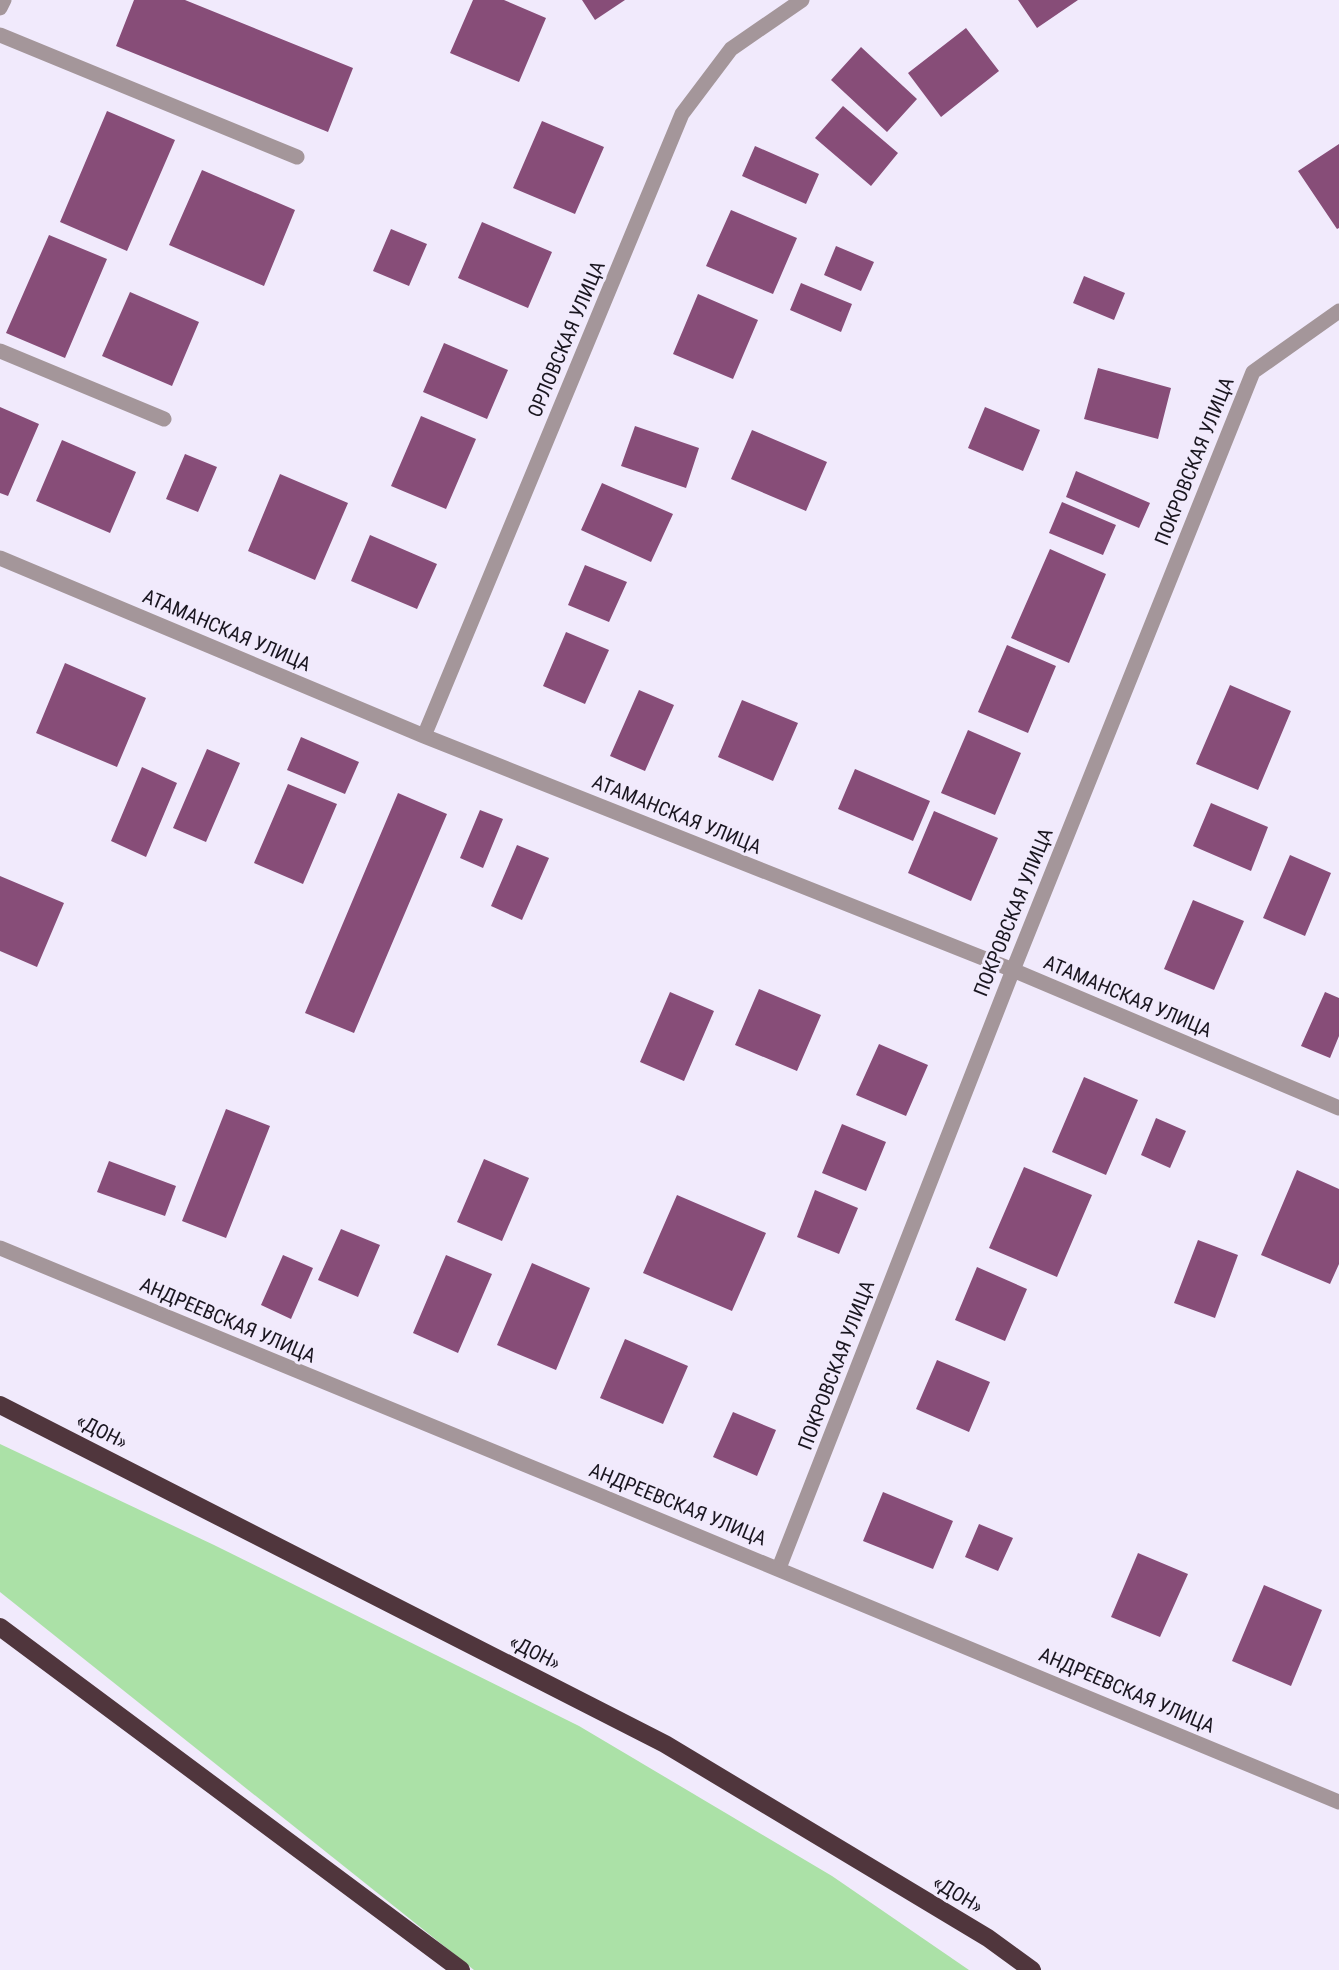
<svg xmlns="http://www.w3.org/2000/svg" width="1339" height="1970" font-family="'Roboto Condensed',sans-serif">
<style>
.green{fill:#abe1a7}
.building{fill:#874d78}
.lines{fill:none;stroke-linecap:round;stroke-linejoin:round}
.lane{stroke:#a4969a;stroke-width:15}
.street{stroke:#a4969a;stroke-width:15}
.highway{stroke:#50363d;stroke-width:18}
.labels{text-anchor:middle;stroke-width:6;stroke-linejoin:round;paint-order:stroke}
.street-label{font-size:20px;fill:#1a1620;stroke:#f1eafc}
</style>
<rect width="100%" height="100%" fill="#f1eafc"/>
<path class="green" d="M0 1444 214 1545 579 1726 832 1876 969 1970H474L0 1592Z"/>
<path class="building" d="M134 0H185L353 68 328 132 116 46Z
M473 0H504L546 18 519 82 450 53Z
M582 0H625L595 20Z
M1018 0H1078L1037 28Z
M966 28 999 71 941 117 908 73Z
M861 47 917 99 887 132 831 80Z
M843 106 898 153 871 186 815 138Z
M107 111 175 140 127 251 60 222Z
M542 121 604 147 575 214 513 188Z
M1339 144V228L1337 229 1298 171Z
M755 146 819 174 806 204 742 176Z
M202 170 295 210 264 286 169 245Z
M731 210 797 238 773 294 706 266Z
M482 222 552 252 528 308 458 278Z
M391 229 427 244 409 286 373 271Z
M49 235 107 259 65 358 6 333Z
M836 246 874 262 861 291 824 275Z
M1084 276 1125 293 1114 320 1073 303Z
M801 283 852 304 841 332 790 310Z
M130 292 199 322 172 386 102 356Z
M698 294 758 320 733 379 673 354Z
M444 343 508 370 487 419 423 392Z
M1098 368 1171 388 1158 439 1084 419Z
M0 407 39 424 8 496 0 493Z
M985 407 1040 430 1023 471 968 448Z
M421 416 476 439 446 509 391 486Z
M635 426 699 448 686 488 621 466Z
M752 430 827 462 806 511 731 479Z
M62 440 136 472 110 533 36 501Z
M185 454 217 467 198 512 166 499Z
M1076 471 1150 503 1139 528 1066 497Z
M280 474 348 503 315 580 248 551Z
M602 483 673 514 651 562 581 530Z
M1062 502 1116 525 1103 555 1049 533Z
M370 535 437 564 417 609 351 581Z
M1050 549 1106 574 1069 663 1011 638Z
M585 565 627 582 609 622 568 605Z
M566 632 609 650 585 704 543 686Z
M1007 645 1056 666 1028 733 978 712Z
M65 663 146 698 117 767 36 733Z
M1230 685 1291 711 1258 790 1196 764Z
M639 690 674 705 645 771 610 756Z
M742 700 798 723 773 781 718 757Z
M968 730 1021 753 995 815 941 793Z
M301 737 359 762 345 794 287 770Z
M207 749 240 763 206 842 173 828Z
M142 767 177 783 146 857 111 841Z
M855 769 930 801 913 841 838 809Z
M288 784 337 804 303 884 254 863Z
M398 793 447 814 354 1033 305 1013Z
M1211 803 1268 827 1251 871 1193 846Z
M480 810 503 819 483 868 460 858Z
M934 811 998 838 971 901 908 873Z
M517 845 549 858 522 920 491 906Z
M1290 855 1331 873 1305 936 1263 918Z
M0 876 64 903 37 967 0 951Z
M1193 900 1244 921 1214 990 1164 969Z
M759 989 821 1015 797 1071 735 1045Z
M670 992 714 1011 684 1081 640 1062Z
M1325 992 1339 998V1036L1330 1058 1301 1046Z
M879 1044 928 1065 906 1116 856 1095Z
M1084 1077 1138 1100 1106 1175 1052 1152Z
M226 1109 270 1126 226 1238 182 1221Z
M1156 1118 1186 1131 1170 1168 1141 1155Z
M842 1124 886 1142 866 1191 822 1173Z
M484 1159 529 1178 502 1241 457 1222Z
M109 1161 176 1186 165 1216 97 1192Z
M1024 1167 1092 1195 1057 1277 989 1248Z
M1297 1170 1339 1189V1264L1330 1284 1261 1255Z
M815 1190 858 1208 839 1254 797 1237Z
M677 1195 766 1233 732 1311 643 1273Z
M341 1229 380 1245 358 1297 318 1280Z
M1198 1240 1238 1255 1215 1318 1174 1303Z
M283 1255 313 1268 291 1319 261 1305Z
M446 1255 492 1274 458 1353 413 1333Z
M532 1263 590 1288 556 1370 497 1345Z
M977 1267 1027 1289 1005 1341 955 1320Z
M625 1339 688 1366 663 1424 600 1398Z
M937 1360 990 1382 969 1432 916 1409Z
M733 1412 776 1430 757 1476 713 1457Z
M883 1492 953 1521 933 1569 863 1541Z
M979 1524 1013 1538 998 1571 965 1557Z
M1138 1553 1188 1574 1160 1637 1111 1617Z
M1264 1585 1322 1610 1291 1686 1232 1661Z"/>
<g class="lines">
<path class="lane" d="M0 35 297 157
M0 351 164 419"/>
<path class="street" d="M0 8 4 0
M0 558 424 736 1013 970 1339 1108
M424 736 682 114 731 49 802 0
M0 1248C446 1433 894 1615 1339 1802
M779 1568 1013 970 1253 372 1339 311"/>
<path class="highway" d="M0 1405 665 1744 988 1938 1032 1970
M0 1627 461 1970"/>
</g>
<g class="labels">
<g class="street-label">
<text transform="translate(566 339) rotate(-67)" y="7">ОРЛОВСКАЯ УЛИЦА</text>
<text transform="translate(1194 461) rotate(-68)" y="7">ПОКРОВСКАЯ УЛИЦА</text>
<text transform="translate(227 630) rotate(23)" y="7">АТАМАНСКАЯ УЛИЦА</text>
<text transform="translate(677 814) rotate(22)" y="7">АТАМАНСКАЯ УЛИЦА</text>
<text transform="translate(1013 912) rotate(-68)" y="7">ПОКРОВСКАЯ УЛИЦА</text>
<text transform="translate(1128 996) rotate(23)" y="7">АТАМАНСКАЯ УЛИЦА</text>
<text transform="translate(228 1320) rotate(23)" y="7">АНДРЕЕВСКАЯ УЛИЦА</text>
<text transform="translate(836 1365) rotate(-69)" y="7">ПОКРОВСКАЯ УЛИЦА</text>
<text transform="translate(102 1431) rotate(27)" y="7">«ДОН»</text>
<text transform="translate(678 1504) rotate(22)" y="7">АНДРЕЕВСКАЯ УЛИЦА</text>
<text transform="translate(535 1652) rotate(27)" y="7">«ДОН»</text>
<text transform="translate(1127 1690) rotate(23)" y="7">АНДРЕЕВСКАЯ УЛИЦА</text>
<text transform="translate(958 1894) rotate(31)" y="7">«ДОН»</text>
</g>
</g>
</svg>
